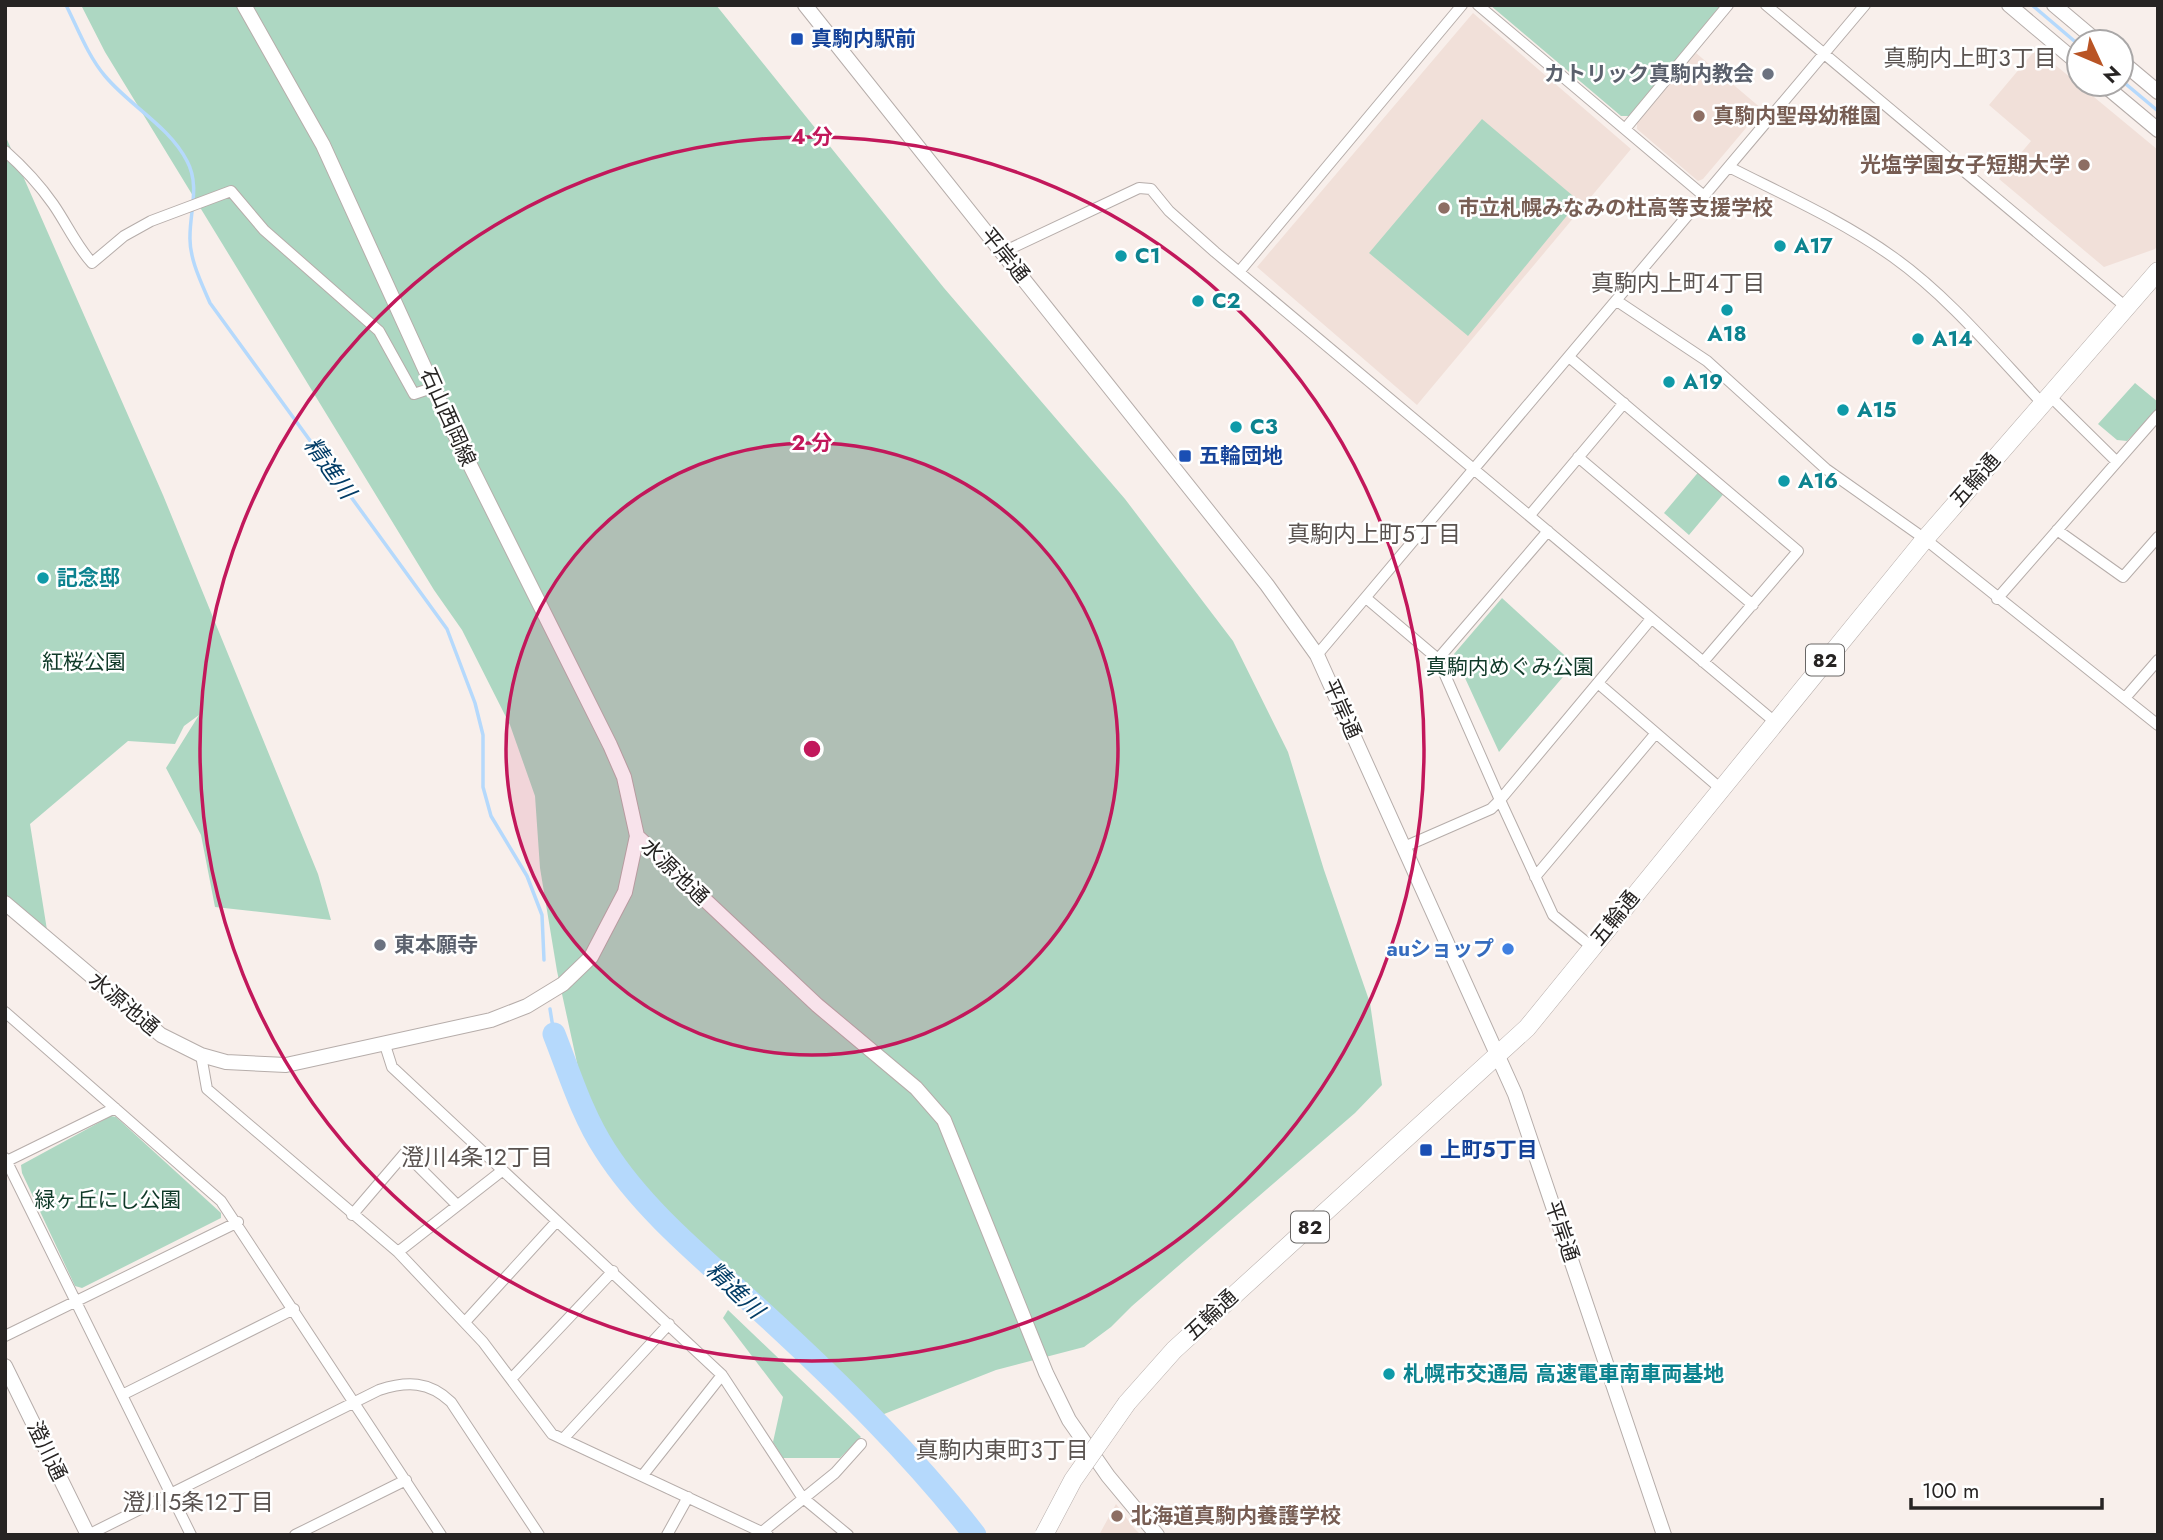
<svg xmlns="http://www.w3.org/2000/svg" width="2163" height="1540" font-family="Jost,'Noto Sans JP',sans-serif">
<style>
.built{fill:#f1e0d9}
.green{fill:#add7c2}
.lines{fill:none;stroke-linecap:round;stroke-linejoin:round}
.stream{stroke:#b5d9fc;stroke-width:3.5}
.river{stroke:#b5d9fc;stroke-width:23}
.minor-casing{stroke:#b6adaa;stroke-width:12}
.tertiary-casing{stroke:#b6adaa;stroke-width:16}
.primary-casing{stroke:#b6adaa;stroke-width:19}
.minor{stroke:#fff;stroke-width:10}
.tertiary{stroke:#fff;stroke-width:14}
.primary{stroke:#fff;stroke-width:18}
.primary-bridge-casing{stroke:#b6adaa;stroke-width:19;stroke-linecap:butt}
.primary-bridge{stroke:#fff;stroke-width:18}
.ring{fill:none;stroke:#c2185b;stroke-width:3.5}
.transit-dot{fill:#1a4fb4;stroke:#fff;stroke-width:2.5}
.worship-dot{fill:#6b7280;stroke:#fff;stroke-width:2.5}
.education-dot{fill:#8d6e63;stroke:#fff;stroke-width:2.5}
.culture-dot{fill:#0f9aa8;stroke:#fff;stroke-width:2.5}
.shop-dot{fill:#3f7fe0;stroke:#fff;stroke-width:2.5}
.labels{text-anchor:middle;stroke-width:5;stroke-linejoin:round;paint-order:stroke}
.shield{fill:#fff;stroke:#686665;stroke-width:2}
.shield-label{font-size:19px;font-weight:bold;fill:#272423}
.transit-label{font-size:21px;font-weight:bold;fill:#164399;stroke:#fff;text-anchor:start}
.worship-label{font-size:21px;font-weight:bold;fill:#5b616d;stroke:#fff;text-anchor:end}
.education-label{font-size:21px;font-weight:bold;fill:#785e54;stroke:#fff;text-anchor:start}
.culture-label{font-size:21px;font-weight:bold;fill:#0d838f;stroke:#fff;text-anchor:start}
.street-label{font-size:21px;fill:#272423;stroke:#fff}
.park-label{font-size:21px;fill:#0f3928;stroke:#fff}
.shop-label{font-size:21px;font-weight:bold;fill:#366cbe;stroke:#fff;text-anchor:end}
.neighbourhood-label{font-size:23px;fill:#5a5350;stroke:#fff}
.water-label{font-size:23px;font-style:italic;fill:#023c66;stroke:#fff}
.centre{fill:#c2185b;stroke:#fff;stroke-width:3.5}
.ring-label{font-size:21px;text-anchor:middle;font-weight:bold;fill:#c2185b;stroke:#fff;stroke-width:5;stroke-linejoin:round;paint-order:stroke}
</style>
<rect width="100%" height="100%" fill="#f8efeb"/>
<path class="built" d="M1473 13 1631 149 1417 405 1257 267Z
M2036 49 2158 150V245L2155 249 2104 267 1999 179 2031 141 1989 105Z
M1696 53 1762 109 1703 179 1698 181 1637 129V123Z
M1116 1504 1134 1528 1141 1535H1099Z"/>
<path class="green" d="M81 5H716L944 288 1125 499 1233 641 1288 752 1324 870 1370 1003 1382 1085 1355 1113 1132 1306 1111 1327 1084 1347 996 1370 879 1416 865 1404 672 1222 610 1147 584 1095 557 971 540 868 535 796 510 725 462 630 434 590 105 52Z
M1490 5H1721L1629 116H1621Z
M1482 119 1579 201 1468 336 1369 253Z
M5 135 163 495 318 874 331 920 215 907 201 835 166 768 199 715 184 726 175 744 128 741 30 824 47 930 5 897Z
M2135 383 2158 402V408L2127 441 2117 440 2098 424Z
M1701 469 1726 491 1689 535 1664 513Z
M1502 598 1574 664 1499 752 1454 654Z
M111 1116 116 1117 221 1213V1218L82 1288 75 1286 22 1173 21 1165Z
M728 1310 861 1437 840 1458H783L773 1442 783 1397 723 1318Z"/>
<g class="lines">
<path class="stream" d="M66 5C78 29 88 56 105 76 130 106 169 126 187 161 200 185 190 211 190 236 189 258 201 282 210 303L447 629 475 703 483 735V787L491 816 527 876 542 915 544 960
M2032 5 2079 45
M2121 80 2158 111
M550 1009 554 1034"/>
<path class="river" d="M554 1034C569 1072 582 1115 605 1150 645 1213 709 1263 763 1313 839 1383 912 1454 975 1535"/>
<g class="minor-casing">
<path id="minor" d="M1478 5 1704 196
M1766 5 2126 307
M1625 129 1728 5
M5 151C23 167 39 184 53 204 67 224 75 244 92 263L124 236 151 221 231 191 264 230 379 331 414 394 435 387
M1729 167C1784 195 1843 221 1893 257 1949 297 1995 353 2042 403
M1003 252 1139 188 1151 189 1169 211 1215 252 1775 722
M1239 272 1462 5
M1617 301 1707 361 1826 469 1925 539 2158 725
M1569 357 1798 551 1703 662
M2049 395 2116 461
M1578 457 1753 605
M1530 515 1624 403
M2057 530 2123 577 2158 537
M1366 598 1438 659 1500 800 1491 809 1404 847
M1997 599 2158 415
M1317 655 1865 5
M1438 659 1548 531
M1599 684 1721 789
M2125 698 2158 660
M1535 877 1656 733
M1592 947 1553 915 1500 800 1651 619
M5 1012 221 1201 441 1535
M385 1045 392 1067 722 1375 802 1497 848 1535
M201 1055 207 1089 398 1252 483 1342 552 1434 768 1535
M5 1158 191 1535
M7 1161 115 1108
M352 1215 405 1153 457 1205
M398 1252 503 1170
M465 1322 557 1221
M5 1336 238 1222
M511 1379 613 1271
M122 1395 294 1309
M563 1439 669 1324
M643 1475 722 1375
M762 1532 835 1473 861 1444
M88 1535 379 1390C407 1381 429 1381 451 1402L539 1535
M295 1535 406 1480
M667 1535 688 1497"/>
</g>
<g class="tertiary-casing">
<path id="tertiary" d="M244 5 323 145 456 437 610 745 624 777 637 836
M805 5 1267 585 1317 655 1515 1094 1664 1535
M2009 5 2079 64
M2054 5 2098 42
M2121 61 2158 92
M2103 84 2158 130
M5 903 161 1035 201 1055 226 1062 286 1065 491 1020 527 1006 563 984 591 957 625 892 637 836 817 1005 916 1088 944 1120 1046 1373 1069 1420 1108 1476 1157 1535
M5 1366 88 1535"/>
</g>
<g class="primary-casing">
<path id="primary" d="M1127 1403 1174 1350 1527 1028 1925 539 2158 271"/>
</g>
<use href="#minor" class="minor"/>
<use href="#tertiary" class="tertiary"/>
<use href="#primary" class="primary"/>
<g class="primary-bridge-casing">
<path id="primary-bridge" d="M1044 1535 1073 1480 1127 1403"/>
</g>
<use href="#primary-bridge" class="primary-bridge"/>
</g>
<circle cx="812" cy="749" r="306" fill="#c2185b" fill-opacity=".12"/>
<g class="ring">
<circle cx="812" cy="749" r="306"/>
<circle cx="812" cy="749" r="612"/>
</g>
<g class="transit-dot">
<rect x="790" y="32" width="14" height="14" rx="3.5"/>
<rect x="1178" y="449" width="14" height="14" rx="3.5"/>
<rect x="1419" y="1143" width="14" height="14" rx="3.5"/>
</g>
<g class="worship-dot">
<circle cx="1768" cy="74" r="7"/>
<circle cx="380" cy="945" r="7"/>
</g>
<g class="education-dot">
<circle cx="1699" cy="116" r="7"/>
<circle cx="2084" cy="165" r="7"/>
<circle cx="1444" cy="208" r="7"/>
<circle cx="1117" cy="1516" r="7"/>
</g>
<g class="culture-dot">
<circle cx="1780" cy="246" r="7"/>
<circle cx="1121" cy="256" r="7"/>
<circle cx="1198" cy="301" r="7"/>
<circle cx="1727" cy="310" r="7"/>
<circle cx="1918" cy="339" r="7"/>
<circle cx="1669" cy="382" r="7"/>
<circle cx="1843" cy="410" r="7"/>
<circle cx="1236" cy="427" r="7"/>
<circle cx="1784" cy="481" r="7"/>
<circle cx="43" cy="578" r="7"/>
<circle cx="1389" cy="1374" r="7"/>
</g>
<circle class="shop-dot" cx="1508" cy="949" r="7"/>
<g class="labels">
<g class="shield">
<rect x="1806" y="644.5" width="38" height="31" rx="5"/>
<rect x="1291" y="1211.5" width="38" height="31" rx="5"/>
</g>
<g class="shield-label">
<text x="1825" y="667">82</text>
<text x="1310" y="1234">82</text>
</g>
<g class="transit-label">
<text x="811" y="46">真駒内駅前</text>
<text x="1199" y="463">五輪団地</text>
<text x="1440" y="1157">上町5丁目</text>
</g>
<g class="worship-label">
<text x="1754" y="81">カトリック真駒内教会</text>
<text x="394" y="952" text-anchor="start">東本願寺</text>
</g>
<g class="education-label">
<text x="1713" y="123">真駒内聖母幼稚園</text>
<text x="2070" y="172" text-anchor="end">光塩学園女子短期大学</text>
<text x="1458" y="215">市立札幌みなみの杜高等支援学校</text>
<text x="1131" y="1523">北海道真駒内養護学校</text>
</g>
<g class="culture-label">
<text x="1794" y="253">A17</text>
<text x="1135" y="263">C1</text>
<text x="1212" y="308">C2</text>
<text x="1727" y="341" text-anchor="middle">A18</text>
<text x="1932" y="346">A14</text>
<text x="1683" y="389">A19</text>
<text x="1857" y="417">A15</text>
<text x="1250" y="434">C3</text>
<text x="1798" y="488">A16</text>
<text x="57" y="585">記念邸</text>
<text x="1403" y="1381">札幌市交通局 高速電車南車両基地</text>
</g>
<g class="street-label">
<text transform="translate(1005 255) rotate(51)" y="7">平岸通</text>
<text transform="translate(448 417) rotate(66)" y="7">石山西岡線</text>
<text transform="translate(1975 480) rotate(-49)" y="7">五輪通</text>
<text transform="translate(1342 709) rotate(66)" y="7">平岸通</text>
<text transform="translate(675 872) rotate(44)" y="7">水源池通</text>
<text transform="translate(1615 918) rotate(-51)" y="7">五輪通</text>
<text transform="translate(124 1004) rotate(40)" y="7">水源池通</text>
<text transform="translate(1562 1231) rotate(71)" y="7">平岸通</text>
<text transform="translate(1211 1315) rotate(-43)" y="7">五輪通</text>
<text transform="translate(47 1451) rotate(64)" y="7">澄川通</text>
</g>
<g class="park-label">
<text x="84" y="669">紅桜公園</text>
<text x="1510" y="674">真駒内めぐみ公園</text>
<text x="108" y="1207">緑ヶ丘にし公園</text>
</g>
<g class="shop-label">
<text x="1494" y="956">auショップ</text>
</g>
<g class="neighbourhood-label">
<text x="1970" y="66">真駒内上町3丁目</text>
<text x="1678" y="291">真駒内上町4丁目</text>
<text x="1374" y="542">真駒内上町5丁目</text>
<text x="477" y="1165">澄川4条12丁目</text>
<text x="1002" y="1458">真駒内東町3丁目</text>
<text x="198" y="1510">澄川5条12丁目</text>
</g>
<g class="water-label">
<text transform="translate(330 468) rotate(54)" y="8">精進川</text>
<text transform="translate(735 1290) rotate(44)" y="8">精進川</text>
</g>
</g>
<circle cx="812" cy="749" r="10" class="centre"/>
<g class="ring-label">
<text x="812" y="144">4 分</text>
<text x="812" y="450">2 分</text>
</g>
<rect width="2163" height="1540" fill="none" stroke="#272423" stroke-width="14"/>
<g transform="translate(2100 63) rotate(134)"><circle r="33" fill="#ffffff" stroke="#a9a7a7" stroke-width="2"/>
<path d="M0-5L12 26L0 18L-12 26Z" fill="#b95425"/>
<text y="-10" font-size="19" font-weight="bold" text-anchor="middle" fill="#272423">N</text>
</g>
<path d="M1911 1498v10h191v-10" fill="none" stroke="#272423" stroke-width="3.5"/>
<text x="1922" y="1498" font-size="21" fill="#272423" stroke="#ffffff" stroke-width="5" paint-order="stroke">100 m</text>
</svg>
